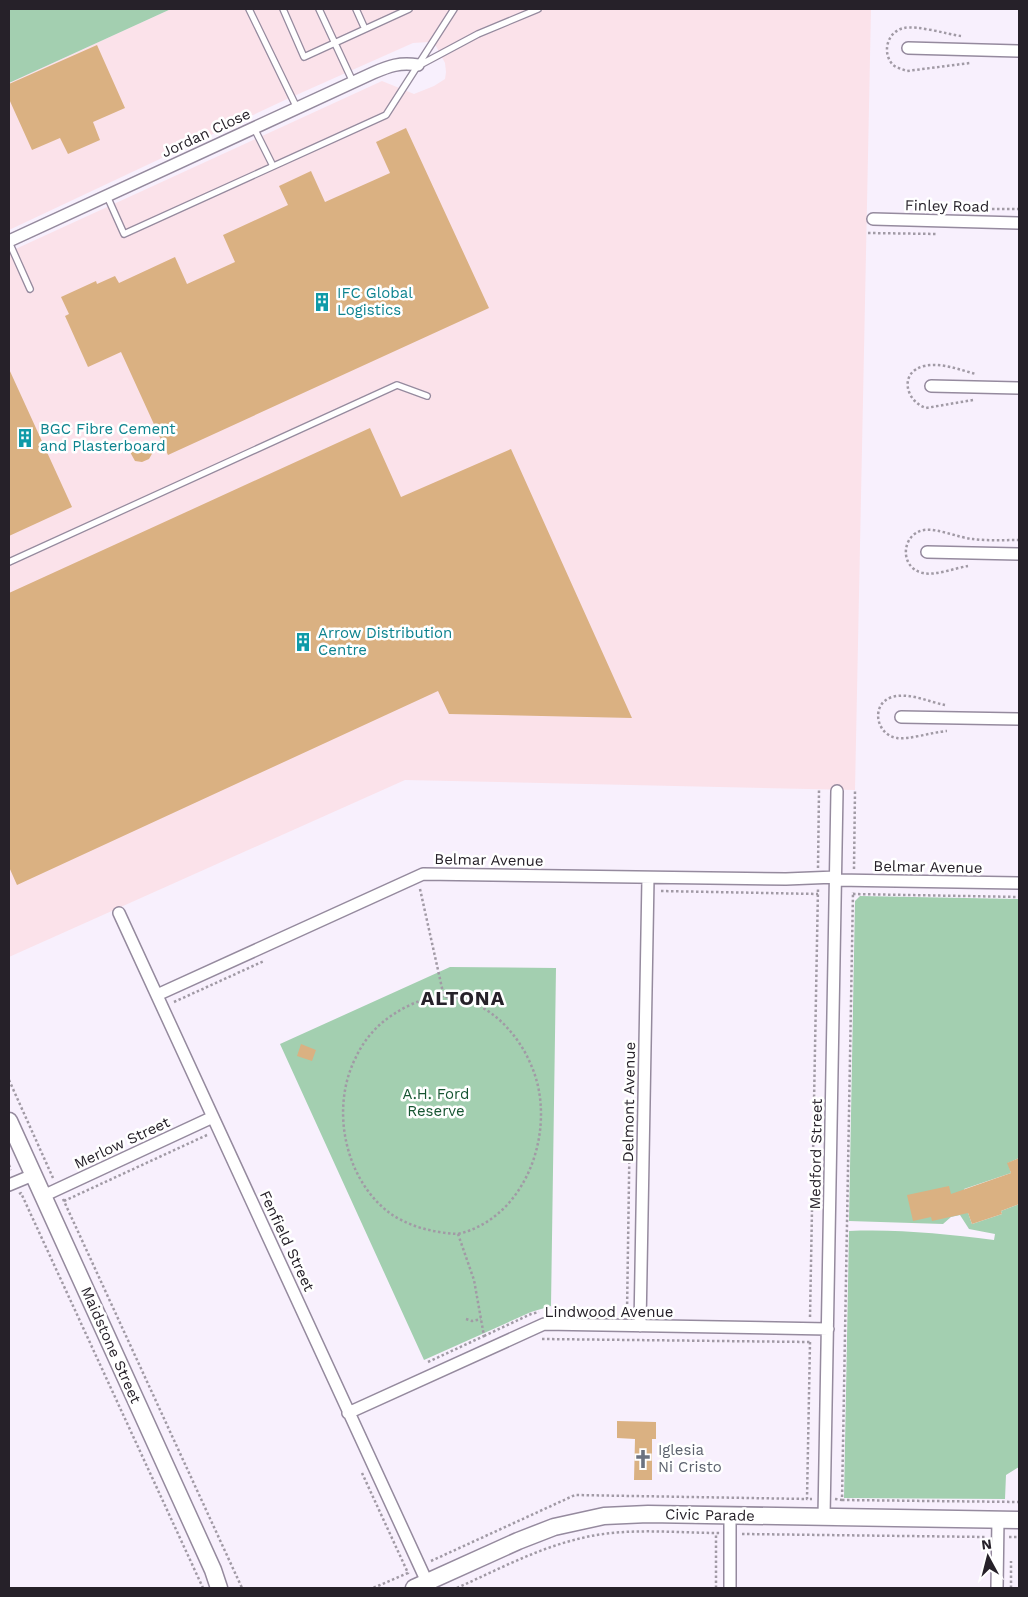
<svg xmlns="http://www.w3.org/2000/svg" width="1028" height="1597" font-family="'Work Sans',sans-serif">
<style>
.industrial{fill:#fbe2ea}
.green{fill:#a3cfb0}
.building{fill:#dab182}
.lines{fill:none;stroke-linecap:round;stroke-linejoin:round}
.lane-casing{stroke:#958a9e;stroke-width:8}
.street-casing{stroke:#958a9e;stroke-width:14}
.secondary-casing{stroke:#958a9e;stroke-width:19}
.path{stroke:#a19aa5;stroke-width:2.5;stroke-dasharray:2.5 2.5;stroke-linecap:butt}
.lane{stroke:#fff;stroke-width:5.5}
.street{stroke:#fff;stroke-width:11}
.secondary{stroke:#fff;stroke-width:16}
.labels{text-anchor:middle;stroke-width:5;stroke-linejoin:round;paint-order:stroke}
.street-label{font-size:15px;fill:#262129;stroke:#fff}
.culture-label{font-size:15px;fill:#0d838f;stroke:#fff;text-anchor:start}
.park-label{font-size:15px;fill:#175532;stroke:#fff}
.worship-label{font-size:15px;fill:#5b616d;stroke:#fff;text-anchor:start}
.district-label{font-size:20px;font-weight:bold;letter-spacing:1px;fill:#262129;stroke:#fff}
</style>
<rect width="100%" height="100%" fill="#f8f0fd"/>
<path class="industrial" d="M171 9H871L855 790 405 780 9 957V252L382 81 414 94 434 86 445 79 446 72 445 63 436 46 428 42 413 43 285 100 9 230V83Z"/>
<path class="green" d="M9 9H171L9 83Z
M860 896 1019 899V1158L1008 1163 1011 1173 964 1189 966 1207 972 1224 1002 1214 1001 1211 1019 1204V1467L1006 1475 1005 1499 844 1498 849 1231C899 1229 944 1234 994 1240L995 1234 969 1229 960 1215 951 1217 943 1224 849 1221 855 901Z
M450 967 556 968 551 1306 531 1312 424 1360 280 1044Z"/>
<path class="building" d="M97 45 125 108 93 122 100 140 68 154 60 138 32 150 9 99V84Z
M406 128 489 308 168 455 121 352 88 367 65 316 69 314 61 297 96 281 97 284 115 276 119 283 175 257 187 284 235 262 223 235 288 205 279 186 311 171 325 202 390 173 376 142Z
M9 369 72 507 9 536Z
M370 428 401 497 511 449 632 718 449 714 438 691 17 885 9 867V593Z
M141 442 157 445 149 459 142 462 135 461 130 452 133 445Z
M301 1044 316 1050 312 1061 297 1056Z
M1019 1158V1204L1001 1211 1002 1214 972 1224 968 1213 932 1221 931 1217 913 1221 907 1195 949 1186 951 1194 1011 1173 1007 1163Z
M617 1421 656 1422V1439H652V1480H634L635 1439 617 1438Z"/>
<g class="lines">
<g class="lane-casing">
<path id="lane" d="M249 9 297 108
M283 9 304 57 409 9
M319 9 353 82
M356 9 365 29
M420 65 478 34 538 9
M254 128 273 166
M107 196 124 234 386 115 454 9
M9 242 30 289
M9 562 397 385 427 396"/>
</g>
<g class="street-casing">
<path id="street" d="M908 48 1019 51
M873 219 1019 223
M9 241 373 73C389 66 400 62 418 65
M931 386 1019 388
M927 552 1019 554
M901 717 1019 719
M836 880 1019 883
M119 913 427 1582
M157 995 423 874 786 879 836 877
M9 1185 33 1175
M43 1196 213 1117
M640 1326 648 878
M348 1413 544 1324 828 1329
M824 1517 837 791
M730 1588V1515
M997 1588 998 1519"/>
</g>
<g class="secondary-casing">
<path id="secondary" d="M9 1121 213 1570 219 1588
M414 1588 518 1541 554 1527 604 1516 648 1514 1019 1520"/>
</g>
<path class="path" d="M961 36C947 34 916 25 904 28 888 31 881 52 893 65 897 68 902 69 907 71L970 63
M992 209H1019
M868 233 938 234
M973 400 926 408C905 401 899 372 924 366 941 362 960 370 976 374
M968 566C955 568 935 576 923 573 899 568 901 534 924 530 938 528 959 538 973 539 988 541 1004 540 1019 540
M945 705C929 702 909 692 892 697 870 704 876 735 897 738 908 740 933 732 947 731
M818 868 819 790
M854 869 855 791
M420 889 444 997
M661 891 818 894
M853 894 1019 897
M174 1002 264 961
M9 1080 53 1178
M9 1165 11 1170
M19 1194 21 1193 203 1588
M63 1199 242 1588
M64 1201 207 1135
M628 1313H627L630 1113
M810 1317 818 888
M466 1319 472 1321 481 1319
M484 1336 531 1314 539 1312
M542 1339 810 1342
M810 1342 807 1499H812
M428 1362 484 1336 474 1280 458 1234C434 1233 406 1226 387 1211 344 1176 331 1108 355 1059 367 1033 385 1017 410 1005 470 976 525 1030 538 1086 551 1145 521 1219 458 1234
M362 1473 408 1573 373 1588
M835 1499 842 1500 853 892
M842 1500 1019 1502
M742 1534 986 1537
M1009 1537H1019
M431 1561 575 1495 807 1499
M457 1588C497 1570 538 1548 582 1538 627 1527 674 1533 720 1533
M716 1588V1533
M1011 1588V1561"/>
<use href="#lane" class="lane"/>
<use href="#street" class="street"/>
<use href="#secondary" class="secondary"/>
</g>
<defs>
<g id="building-bare" transform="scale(1.5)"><path d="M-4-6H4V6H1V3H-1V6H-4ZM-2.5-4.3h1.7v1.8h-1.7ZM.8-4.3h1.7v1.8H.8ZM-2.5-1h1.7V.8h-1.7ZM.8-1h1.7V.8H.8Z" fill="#0f9aa8" stroke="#fff" stroke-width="2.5" paint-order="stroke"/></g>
<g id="church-bare" transform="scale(1.5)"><path d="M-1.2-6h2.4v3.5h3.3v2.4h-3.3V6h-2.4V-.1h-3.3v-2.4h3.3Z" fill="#6b7280" stroke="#fff" stroke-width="2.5" paint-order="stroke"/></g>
</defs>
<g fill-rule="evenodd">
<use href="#building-bare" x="322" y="302"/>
<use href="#building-bare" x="25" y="438"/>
<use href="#building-bare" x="303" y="642"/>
<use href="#church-bare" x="643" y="1459"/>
</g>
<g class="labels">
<g class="street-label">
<text transform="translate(206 133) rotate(-25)" y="5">Jordan Close</text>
<text transform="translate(947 206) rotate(1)" y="5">Finley Road</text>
<text transform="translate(489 860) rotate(1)" y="5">Belmar Avenue</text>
<text transform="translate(928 867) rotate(1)" y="5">Belmar Avenue</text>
<text transform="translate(629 1102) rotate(-89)" y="5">Delmont Avenue</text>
<text transform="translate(122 1143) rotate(-25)" y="5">Merlow Street</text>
<text transform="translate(816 1154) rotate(-89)" y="5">Medford Street</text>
<text transform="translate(287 1241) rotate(65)" y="5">Fenfield Street</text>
<text x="609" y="1317">Lindwood Avenue</text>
<text transform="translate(111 1345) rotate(66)" y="5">Maidstone Street</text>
<text transform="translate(710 1515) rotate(1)" y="5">Civic Parade</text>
</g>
<g class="culture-label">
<text x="337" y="298">IFC Global<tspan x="337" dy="17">Logistics</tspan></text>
<text x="40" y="434">BGC Fibre Cement<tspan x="40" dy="17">and Plasterboard</tspan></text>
<text x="318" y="638">Arrow Distribution<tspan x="318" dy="17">Centre</tspan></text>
</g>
<g class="park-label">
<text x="436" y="1099">A.H. Ford<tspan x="436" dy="17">Reserve</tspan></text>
</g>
<g class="worship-label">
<text x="658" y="1455">Iglesia<tspan x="658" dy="17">Ni Cristo</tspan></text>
</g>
<g class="district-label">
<text x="463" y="1005">ALTONA</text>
</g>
</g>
<rect width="1028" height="1597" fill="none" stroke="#262129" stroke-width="20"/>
<g transform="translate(988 1557) rotate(353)" stroke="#ffffff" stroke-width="4" paint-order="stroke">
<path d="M0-4L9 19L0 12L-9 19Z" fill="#262129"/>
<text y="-8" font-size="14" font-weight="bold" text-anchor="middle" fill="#262129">N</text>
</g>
</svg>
